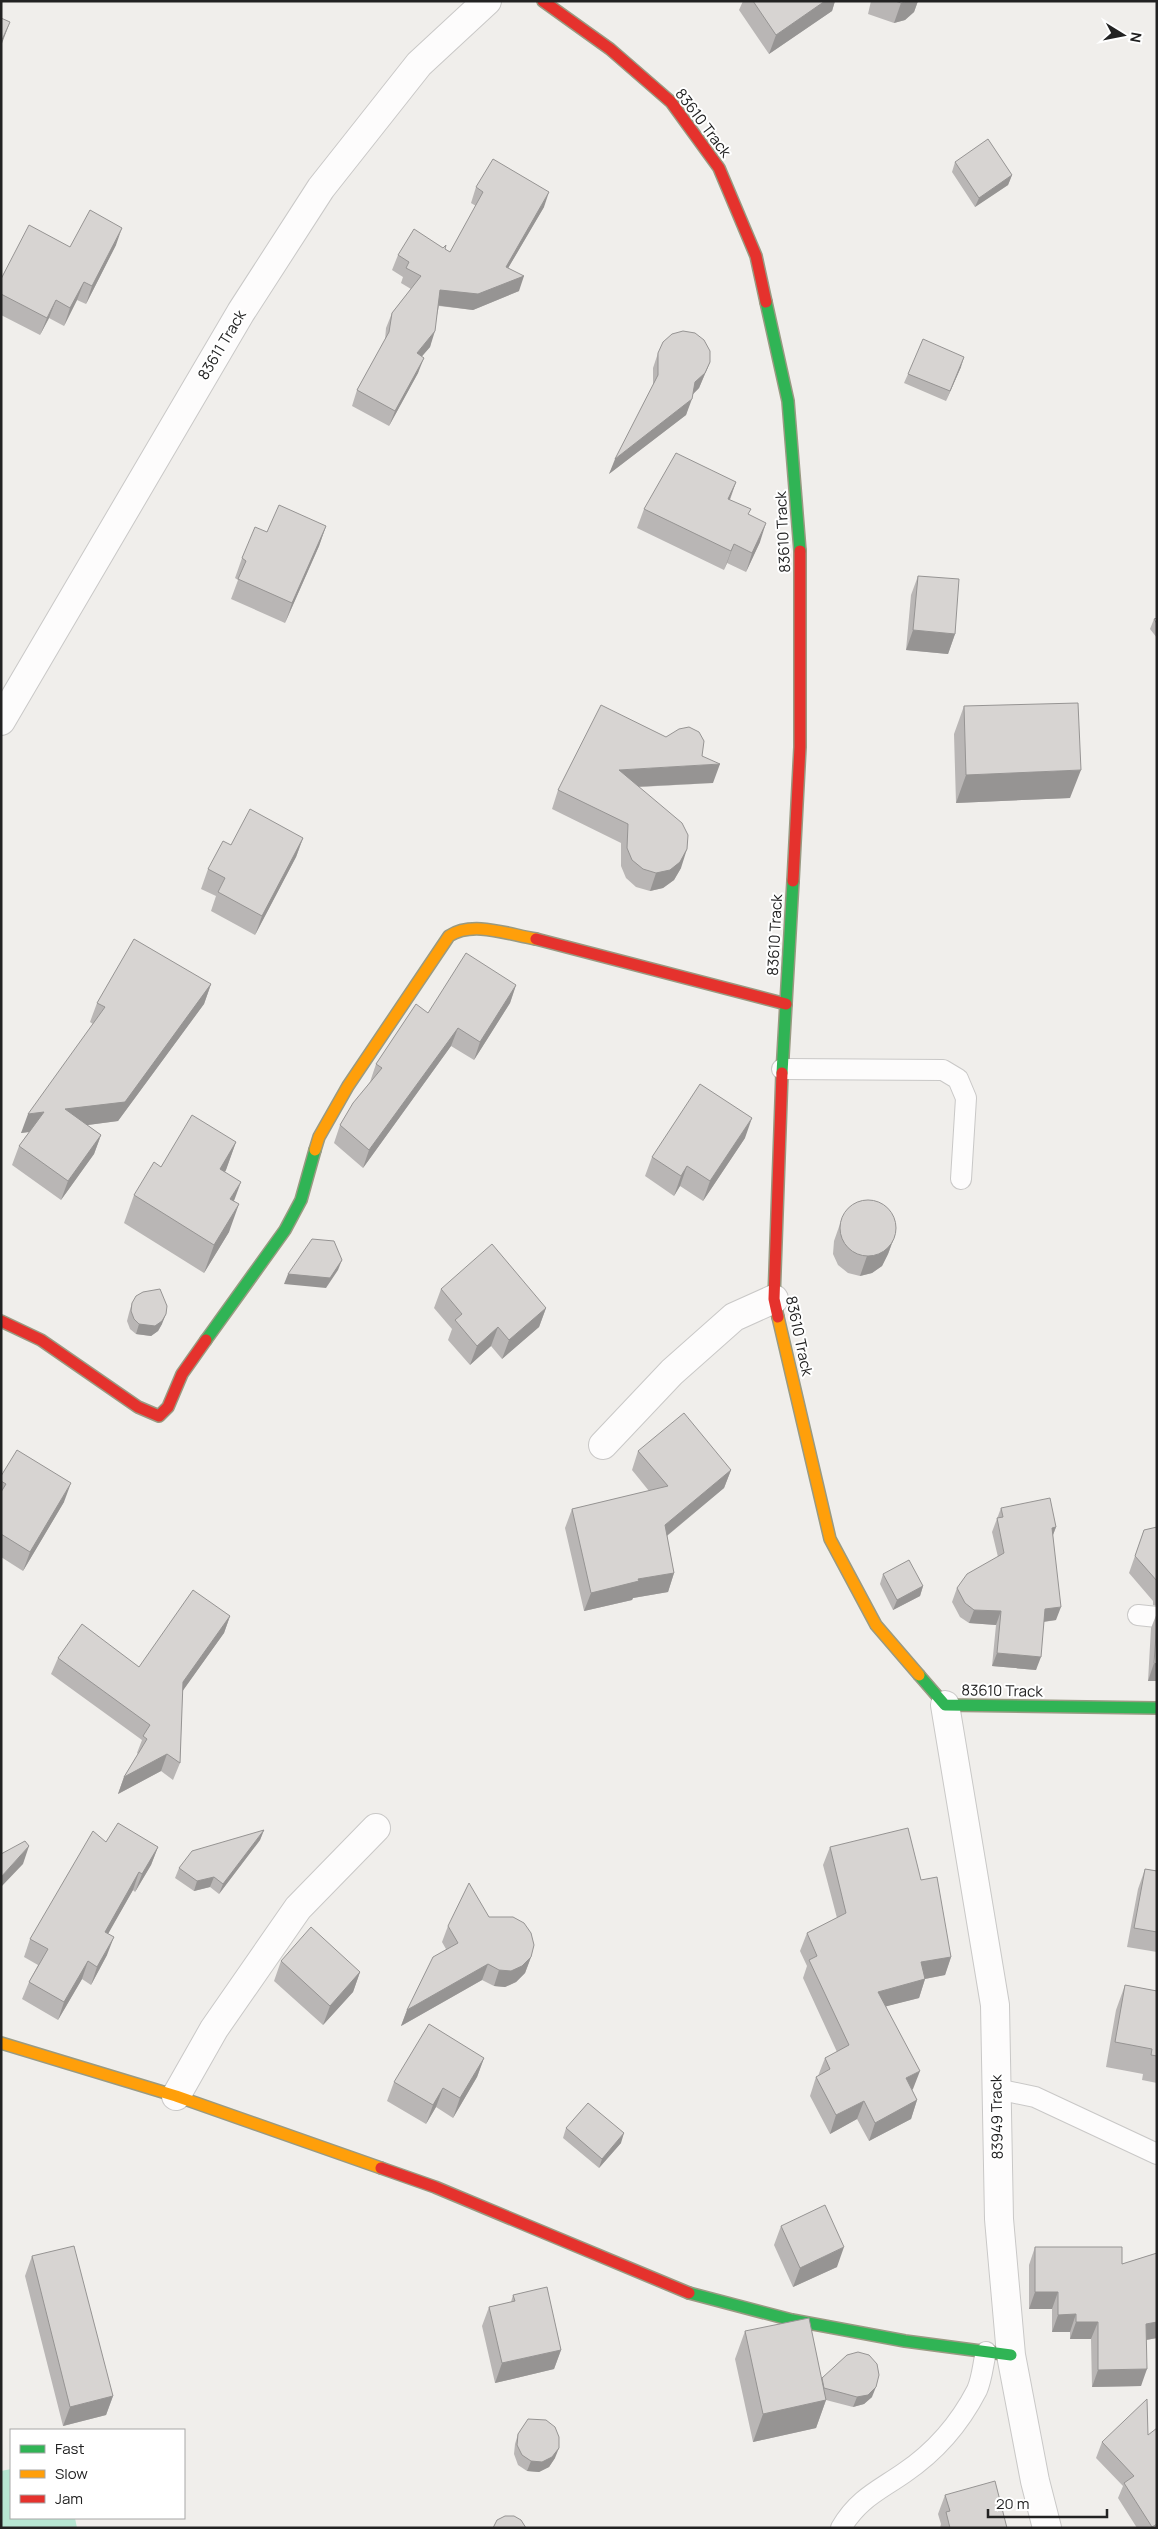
<svg xmlns="http://www.w3.org/2000/svg" width="1158" height="2529" font-family="Manrope,sans-serif">
<style>
.pitch{fill:#b7e6d2}
.lines{fill:none;stroke-linecap:round;stroke-linejoin:round}
.lane-casing{stroke:#c9c8c7;stroke-width:22}
.street-casing{stroke:#c9c8c7;stroke-width:30}
.fast-casing{stroke:#999a82;stroke-width:14}
.slow-casing{stroke:#999a82;stroke-width:14}
.jam-casing{stroke:#999a82;stroke-width:14}
.lane{stroke:#fdfcfc;stroke-width:20}
.street{stroke:#fdfcfc;stroke-width:28}
.fast{stroke:#30b455;stroke-width:11}
.slow{stroke:#ff9f0a;stroke-width:11}
.jam{stroke:#e5322d;stroke-width:11}
.wall{fill:#b9b6b5}
.shaded-wall{fill:#969493}
.building{fill:#d7d4d2;stroke:#969493}
.labels{text-anchor:middle;stroke-width:4;stroke-linejoin:round;paint-order:stroke}
.street-label{font-size:15px;fill:#222;stroke:#fff}
</style>
<rect width="100%" height="100%" fill="#f0eeeb"/>
<path class="pitch" d="M11 2469V2518H75L77 2528H1V2471Z"/>
<g class="lines">
<g class="lane-casing">
<path id="lane" d="M782 1069 943 1070 958 1079 966 1098 961 1179
M1138 1615 1157 1617
M997 2089 1035 2097 1157 2154
M841 2528C858 2499 878 2491 904 2473 935 2452 960 2423 977 2390 982 2379 983 2364 986 2352"/>
</g>
<g class="street-casing">
<path id="street" d="M1 721 241 312 321 188 419 64 487 1
M603 1445 672 1372 734 1317 774 1299
M945 1705 995 2005 999 2219 1011 2355 1035 2481 1047 2528
M176 2096 214 2029 298 1908 376 1828"/>
</g>
<g class="fast-casing">
<path id="fast" d="M766 302 788 401 800 551
M782 1073 793 881
M206 1340 285 1230 301 1200 315 1150
M919 1675 945 1705 1157 1708
M689 2293 792 2320 905 2341 1011 2355"/>
</g>
<g class="slow-casing">
<path id="slow" d="M315 1150 319 1137 348 1086 449 936C473 920 510 935 536 939
M778 1317 830 1539 876 1625 919 1675
M1 2043 176 2096 381 2168"/>
</g>
<g class="jam-casing">
<path id="jam" d="M543 1 610 49 671 102 719 168 756 256 766 302
M793 881 800 747V551
M536 939 786 1004
M778 1317 774 1299 782 1073
M1 1321 41 1340 138 1407 159 1416 168 1407 182 1374 206 1340
M381 2168 435 2187 689 2293"/>
</g>
<use href="#lane" class="lane"/>
<use href="#street" class="street"/>
<use href="#fast" class="fast"/>
<use href="#slow" class="slow"/>
<use href="#jam" class="jam"/>
</g>
<path class="wall" d="M743 1H835L832 11 769 54 739 10Z
M871 1H918L914 12 905 20 894 23 868 14Z
M955 162 1012 175 1008 185 975 207 952 172Z
M476 187 544 207 508 268 519 291 473 310 439 306 430 347 422 356 418 373 389 426 352 406 357 390 385 340 386 328 392 313 411 289 401 283 403 277 392 270 398 255 445 249 450 252 476 206 471 203Z
M116 245 86 304 77 300 64 326 49 318 40 335 1 315V279L70 247Z
M658 353 710 362 699 388 692 395 686 415 609 474 653 386V368Z
M961 367 946 401 904 383 908 374Z
M736 482 730 500 749 515 760 542 746 572 727 563 724 570 637 528 644 509Z
M326 526 319 546 285 623 231 599 238 580 235 578 242 558Z
M918 576 955 634 948 654 906 650 911 595Z
M1157 618V638L1150 629 1154 619Z
M964 706 1070 798 956 803 954 734Z
M713 783 639 787 681 868 674 880 663 888 650 891 636 887 626 878 621 866V843L552 809 558 790Z
M303 838 296 857 255 935 211 911 216 896 201 889 208 869 231 845Z
M211 984 204 1004 118 1121 87 1125 101 1135 94 1154 61 1200 12 1165 19 1146 29 1132 21 1133 93 1024 90 1022 97 1003Z
M516 985 510 1003 474 1060 451 1046 363 1168 334 1143 340 1125 370 1082 376 1064 428 1013Z
M745 1138 703 1201 680 1186 674 1196 645 1176 652 1157Z
M236 1142 225 1172 234 1201 229 1232 204 1273 124 1223 134 1195 161 1167Z
M841 1221 895 1235 888 1254 882 1266 872 1273 860 1276 848 1273 838 1265 833 1254 834 1241Z
M441 1289 546 1308 539 1327 502 1359 491 1346 470 1365 448 1340 452 1329 434 1308Z
M132 1303 162 1324 158 1331 151 1336 136 1334 130 1329 127 1321 129 1313Z
M638 1451 731 1470 724 1488 667 1536 674 1573 668 1592 633 1598 632 1600 584 1611 565 1528 572 1509 649 1491 632 1470Z
M1 1476 64 1502 23 1571 1 1557Z
M1001 1508 1056 1527 1053 1535 1056 1620 1044 1622 1036 1670 992 1666 996 1625 969 1623 960 1617 952 1602 957 1588 998 1557 992 1532Z
M1157 1527V1606L1153 1605V1601L1129 1573 1144 1530Z
M883 1574 923 1586 920 1596 893 1610 880 1584Z
M1157 1613V1681H1148L1151 1628Z
M230 1616 224 1633 182 1691 180 1763 173 1780 161 1771 118 1794 124 1777 138 1754 137 1753 142 1740 51 1674 58 1658 139 1667Z
M264 1830 260 1840 219 1894 210 1887 194 1891 175 1878 179 1868Z
M106 1842 158 1847 151 1865 135 1892 133 1890 108 1933 107 1955 91 1985 82 1979 58 2020 22 1999 29 1982 38 1965 24 1957 30 1939Z
M830 1847 921 1880 951 1957 945 1975 925 1979 919 1998 886 2006 913 2089 912 2090 917 2100 911 2119 869 2141 857 2119 830 2134 810 2096 816 2077 818 2076 825 2058 837 2052 803 1978 807 1966 800 1951 807 1933 837 1918 823 1865Z
M1145 1869 1157 1871V1952L1127 1947 1138 1889Z
M489 1917 531 1957 525 1973 516 1982 505 1987 494 1986 482 1980 401 2026 407 2010 446 1949 442 1942 448 1926Z
M281 1961 360 1972 353 1992 323 2025 274 1981Z
M1125 1985 1157 1991V2083L1142 2080 1143 2074 1106 2067 1116 2010Z
M484 2058 477 2077 453 2118 436 2107 426 2124 387 2101 394 2082Z
M566 2128 621 2143 599 2168 563 2138Z
M781 2226 837 2267 793 2287 774 2245Z
M1035 2247 1122 2264 1157 2253V2338L1146 2340 1141 2386 1092 2387 1091 2339H1070V2332H1052V2309H1029V2265Z
M32 2256 113 2396 106 2415 63 2426 25 2276Z
M513 2295 561 2350 554 2369 495 2383 482 2326 489 2307 511 2302Z
M745 2331 822 2378 872 2397 864 2404 853 2407 826 2400 816 2428 753 2442 735 2359Z
M518 2434 555 2458 549 2467 539 2472 527 2471 518 2465 514 2454 515 2444Z
M1148 2435 1157 2528H1137L1118 2498 1123 2486 1096 2458 1102 2442Z
M945 2495 1007 2528H940L941 2524 938 2514Z"/>
<path class="shaded-wall" d="M825 1H835L832 11 769 54 776 35Z
M910 1H918L914 12 905 20 894 23 901 3Z
M10 22 1 46V42Z
M1012 175 1008 185 975 207 979 198Z
M549 192 544 207 500 282 506 267Z
M122 228 116 245 86 304 92 286Z
M524 276 519 291 473 310 435 305 440 290Z
M84 282 77 300 64 326 70 308Z
M56 300 49 318 40 335 47 318Z
M435 331 430 347 411 369 417 353Z
M964 357 961 367 946 401 950 391Z
M424 358 418 373 389 426 395 411Z
M710 362 699 388 689 398 695 382Z
M692 399 686 415 609 474 615 459Z
M736 482 729 501 728 499Z
M766 523 760 542 746 572 752 553Z
M326 526 319 546 285 623 292 603Z
M734 544 727 563 724 570 731 551Z
M913 630 955 634 948 654 906 650Z
M720 764 713 783 613 788 619 770Z
M1081 770 1070 798 956 803 966 775Z
M303 838 296 857 255 935 262 916Z
M687 849 681 868 674 880 663 888 650 891 656 873Z
M211 984 204 1004 118 1121 58 1129 65 1109Z
M516 985 510 1003 474 1060 480 1042Z
M458 1028 451 1046 363 1168 369 1150Z
M44 1112 36 1131 21 1133 28 1114Z
M752 1118 745 1138 703 1201 710 1181Z
M101 1135 94 1154 61 1200 68 1181Z
M236 1142 226 1170 209 1197 220 1169Z
M687 1166 680 1186 674 1196 681 1176Z
M241 1182 231 1209 230 1199Z
M239 1204 229 1232 204 1273 214 1245Z
M895 1235 888 1254 882 1266 872 1273 860 1276 867 1256Z
M342 1260 338 1270 326 1288 284 1284 288 1274Z
M546 1308 539 1327 502 1359 509 1340Z
M166 1314 162 1324 158 1331 151 1336 136 1334 139 1324Z
M498 1327 491 1346 470 1365 477 1346Z
M731 1470 724 1488 658 1543 665 1525Z
M71 1483 64 1502 23 1571 30 1552Z
M1056 1527 1051 1540 1052 1528Z
M674 1573 668 1592 633 1598 632 1600 584 1611 591 1593 638 1579Z
M923 1586 920 1596 893 1610 897 1600Z
M1061 1607 1056 1620 1041 1622 1045 1609Z
M974 1610 1001 1611 996 1625 969 1623Z
M230 1616 224 1633 177 1699 183 1682Z
M997 1653 1041 1657 1036 1670 992 1666Z
M1154 1663 1157 1664V1681H1148Z
M167 1754 161 1771 118 1794 124 1777Z
M264 1830 260 1840 219 1894 223 1884Z
M29 1846 23 1864 1 1887V1877Z
M158 1847 151 1865 135 1892 142 1874Z
M139 1872 133 1890 99 1950 105 1932Z
M214 1877 210 1887 194 1891 197 1881Z
M114 1937 107 1955 91 1985 97 1967Z
M531 1957 525 1973 516 1982 505 1987 494 1986 499 1970Z
M951 1957 945 1975 914 1981 921 1962Z
M88 1961 82 1979 58 2020 64 2002Z
M488 1964 482 1980 401 2026 407 2010Z
M360 1972 353 1992 323 2025 330 2006Z
M925 1979 919 1998 872 2010 878 1992Z
M484 2058 477 2077 453 2118 460 2098Z
M920 2071 913 2089 899 2096 906 2078Z
M443 2088 436 2107 426 2124 433 2105Z
M917 2100 911 2119 869 2141 875 2123Z
M864 2101 857 2119 830 2134 836 2115Z
M624 2133 621 2143 599 2168 602 2159Z
M844 2247 837 2267 793 2287 800 2268Z
M1035 2292H1058L1052 2309H1029Z
M1076 2314 1070 2332H1052L1058 2315Z
M1076 2322H1098L1091 2339H1070Z
M1157 2322V2338L1140 2341 1146 2324Z
M561 2350 554 2369 495 2383 502 2363Z
M1147 2369 1141 2386 1092 2387 1098 2370Z
M876 2387 872 2397 864 2404 853 2407 857 2397Z
M113 2396 106 2415 63 2426 70 2407Z
M826 2400 816 2428 753 2442 763 2414Z
M559 2448 555 2458 549 2467 539 2472 527 2471 531 2461Z"/>
<path class="building" d="M753 1H825L776 35Z
M895 1H910L901 3Z
M1 18 10 22 1 42Z
M988 139 1012 175 979 198 955 162Z
M493 159 549 192 506 267 524 276 478 294 440 290 435 331 417 353 424 358 395 411 357 390 389 332 392 313 421 276 406 268 409 262 398 255 414 229 443 248 446 245 445 249 450 252 483 192 476 187Z
M90 210 122 228 92 286 84 282 70 308 56 300 47 318 1 294V279L29 225 70 247Z
M683 331 695 333 704 340 710 351V362L705 373 695 382 692 399 615 459 658 375V353L663 342 672 334Z
M923 339 964 357 950 391 908 374Z
M676 453 736 482 728 499 751 509 748 514 766 523 752 553 734 544 731 551 644 509Z
M279 505 326 526 292 603 238 579 246 561 242 558 255 527 267 532Z
M918 576 959 579 955 634 913 630Z
M1157 618V624L1154 619Z
M1078 703 1081 770 966 775 964 706Z
M601 705 666 737 679 729 689 727 699 732 704 741 702 756 720 764 619 770 682 823 688 835 687 849 680 862 670 870 656 873 643 869 632 860 627 848 628 824 558 790Z
M250 809 303 838 262 916 218 892 225 878 208 869 223 841 231 845Z
M134 939 211 984 125 1102 65 1109 101 1135 68 1181 19 1146 44 1112 28 1114 105 1007 97 1003Z
M466 953 516 985 480 1042 458 1028 369 1150 340 1125 353 1103 382 1068 376 1064 416 1004 428 1013Z
M700 1084 752 1118 710 1181 687 1166 681 1176 652 1157Z
M192 1115 236 1142 220 1169 241 1182 230 1199 239 1204 214 1245 134 1195 154 1162 161 1167Z
M840 1228a28 28 0 1 1 56 0a28 28 0 1 1-56 0Z
M312 1239 334 1241 342 1260 330 1278 288 1274Z
M492 1244 546 1308 509 1340 498 1327 477 1346 455 1320 462 1314 441 1289Z
M160 1289 167 1306 166 1314 162 1321 155 1326 139 1324 134 1319 131 1311 132 1303 136 1296 143 1292Z
M684 1413 731 1470 665 1525 674 1573 638 1579 639 1581 591 1593 572 1509 668 1486 638 1451Z
M17 1450 71 1483 30 1552 1 1534V1492L6 1484 1 1481V1476Z
M1050 1498 1056 1527 1052 1528 1061 1607 1045 1609 1041 1657 997 1653 1001 1611 974 1610 965 1603 957 1588 967 1574 1004 1553 997 1518 1003 1517 1001 1508Z
M1157 1527V1581L1135 1556 1144 1530Z
M909 1560 923 1586 897 1600 883 1574Z
M193 1590 230 1616 183 1682 180 1763 167 1754 124 1777 147 1739 143 1736 150 1725 58 1658 82 1624 139 1667Z
M1157 1621V1664L1154 1663Z
M118 1823 158 1847 142 1874 139 1872 105 1932 114 1937 97 1967 88 1961 64 2002 29 1982 48 1949 30 1939 93 1831 106 1842Z
M908 1828 921 1880 937 1877 951 1957 921 1962 925 1979 878 1992 920 2071 906 2078 917 2100 875 2123 864 2101 836 2115 816 2077 830 2069 825 2058 849 2045 809 1960 817 1956 807 1933 846 1913 830 1847Z
M264 1830 223 1884 214 1877 197 1881 179 1868 192 1851Z
M25 1841 29 1846 1 1877V1854Z
M1145 1869 1157 1871V1932L1134 1928Z
M469 1883 489 1917H513L524 1923 531 1933 534 1945 531 1957 522 1966 511 1971 499 1970 488 1964 407 2010 433 1957 458 1943 448 1926Z
M311 1927 360 1972 330 2006 281 1961Z
M1125 1985 1157 1991V2056L1151 2055 1152 2049 1115 2042Z
M429 2024 484 2058 460 2098 443 2088 433 2105 394 2082Z
M588 2103 624 2133 602 2159 566 2128Z
M825 2205 844 2247 800 2268 781 2226Z
M74 2246 113 2396 70 2407 32 2256Z
M1035 2247H1122V2264L1157 2253V2322L1146 2324 1147 2369 1098 2370V2322H1076V2314L1058 2315V2292H1035Z
M547 2287 561 2350 502 2363 489 2307 515 2301 513 2295Z
M809 2318 826 2400 763 2414 745 2331Z
M858 2352 869 2355 877 2364 879 2375 876 2387 868 2395 857 2397 824 2388 822 2378 847 2355Z
M1147 2399 1148 2435 1157 2428V2524L1152 2527 1124 2483 1134 2476 1102 2442Z
M528 2419 546 2420 555 2427 559 2437V2448L552 2457 542 2462 531 2461 522 2455 517 2445 518 2434Z
M995 2481 1007 2528H950L946 2512 950 2511 945 2495Z
M505 2516H514L521 2520 526 2528H493L497 2520Z"/>
<g class="labels">
<g class="street-label">
<text transform="translate(703 123) rotate(53)" y="5">83610 Track</text>
<text transform="translate(222 345) rotate(-59)" y="5">83611 Track</text>
<text transform="translate(783 532) rotate(-93)" y="5">83610 Track</text>
<text transform="translate(775 935) rotate(-87)" y="5">83610 Track</text>
<text transform="translate(799 1336) rotate(78)" y="5">83610 Track</text>
<text transform="translate(1002 1691) rotate(1)" y="5">83610 Track</text>
<text transform="translate(997 2117) rotate(-91)" y="5">83949 Track</text>
</g>
</g>
<rect width="1158" height="2529" fill="none" stroke="#222222" stroke-width="5"/>
<rect x="10" y="2429" width="175" height="90" fill="#ffffff" stroke="#a7a7a7"/>
<rect x="20" y="2445" width="25" height="8" fill="#30b455" stroke="#a7a7a7"/>
<text x="55" y="2454" font-size="15" fill="#222222">Fast</text>
<rect x="20" y="2470" width="25" height="8" fill="#ff9f0a" stroke="#a7a7a7"/>
<text x="55" y="2479" font-size="15" fill="#222222">Slow</text>
<rect x="20" y="2495" width="25" height="8" fill="#e5322d" stroke="#a7a7a7"/>
<text x="55" y="2504" font-size="15" fill="#222222">Jam</text>
<g transform="translate(1123 35) rotate(100)" stroke="#ffffff" stroke-width="4" paint-order="stroke">
<path d="M0-4L9 19L0 12L-9 19Z" fill="#222222"/>
<text y="-8" font-size="14" font-weight="bold" text-anchor="middle" fill="#222222">N</text>
</g>
<path d="M988 2509v8h119v-8" fill="none" stroke="#222222" stroke-width="2.5"/>
<text x="996" y="2509" font-size="15" fill="#222222" stroke="#ffffff" stroke-width="4" paint-order="stroke">20 m</text>
</svg>
